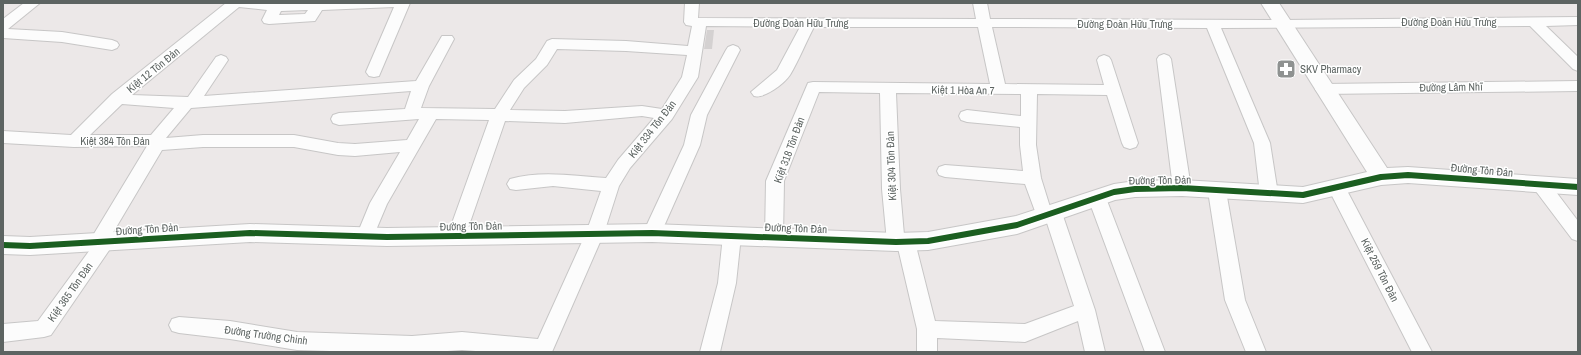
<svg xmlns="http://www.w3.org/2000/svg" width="1581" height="355" font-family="'Archivo Narrow',sans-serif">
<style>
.building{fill:#d4d1d1}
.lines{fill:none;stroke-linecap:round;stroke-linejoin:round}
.street-casing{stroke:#c7c6c6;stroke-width:2}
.secondary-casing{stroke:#c7c6c6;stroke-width:2}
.street{fill:#fcfcfc;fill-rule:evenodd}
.secondary{fill:#fcfcfc;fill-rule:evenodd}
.cycleway-casing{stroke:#fff;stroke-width:9}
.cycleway{stroke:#1b5e20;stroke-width:6}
.labels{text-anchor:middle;stroke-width:3;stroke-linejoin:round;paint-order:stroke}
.street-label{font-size:11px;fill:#5d6462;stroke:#fff}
.poi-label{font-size:11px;fill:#5d6462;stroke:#fff;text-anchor:start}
</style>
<rect width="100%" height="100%" fill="#ece8e8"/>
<path class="building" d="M707 30H714L712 49H704Z"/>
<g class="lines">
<g class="street-casing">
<path id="street" d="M24 3H40L8 29 62 32 112 40 117 42 119 45 117 48 112 50 62 42 3 38V19Z
M226 3H410L379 76 374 77 369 76 366 72 394 7 322 10 315 21 269 24 264 23 262 20 267 10 239 7 132 95 188 97 216 57 221 55 226 57 228 60 204 96 416 81 442 36H452L454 39 429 86 421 108 495 109 514 80 536 59 547 41 552 39 626 41 688 46 692 26 686 25 684 22 685 3H699L698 18 976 19 973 3H987L990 19 1283 20 1578 17V25L1546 26 1578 57V71L1573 69 1530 26 1221 28 1270 143 1278 194 1275 199 1269 201 1263 199 1260 194 1254 143 1207 28 992 27 1005 84 1104 85 1097 60 1099 57 1104 55 1109 57 1111 60 1138 143 1136 147 1130 149 1124 147 1122 143 1107 95 1037 94 1036 145 1041 178 1050 207 1059 208 1062 213 1095 310 1105 352H1085L1078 321 1025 342 937 338V352H917V329L898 248 890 247 887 242 882 189 880 93 819 92 784 181 783 238 780 243 774 245 768 243 765 238 766 181 808 83 813 82 990 84 978 27H814C806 42 799 60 790 75 784 84 764 99 754 96L751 92 777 70 800 27 706 26 698 77 672 119 630 168 619 186 604 233 552 352H489L462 350 433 352H363L297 350 230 339 179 333 172 331 169 325 172 319 179 317 230 321 297 332 412 336 462 332 538 339 586 233 601 191 553 186 516 190 510 189 507 184 510 179C541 170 575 176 606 178L618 160 654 118 642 116 565 123 505 121 465 237 462 242 456 244 450 242 447 237 489 120 436 119 387 204 371 242 365 244 359 242 356 237 370 203 400 152 355 156 338 155 294 147H203L162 150 111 236 115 241 112 246 51 335 44 337 3 342V324L38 321 92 247 89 242 92 237 147 146 74 147 3 143V131L71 135 112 94ZM308 10 305 14 279 15 281 11ZM557 49 626 51 687 55 682 77 662 109 642 106 565 111 510 110 524 88 547 65ZM411 91 405 109 339 113 333 115 331 119 333 123 339 125 419 119 407 140 355 144 338 143 294 135H203L166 138 191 108ZM896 93 1021 94V116L967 110 961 112 959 116 961 120 967 122 1020 127V145L1023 171 945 165 939 167 937 171 939 175 945 177 1025 184 1039 222 1047 223 1074 306 1025 324 935 321 915 242 912 237 904 235 900 189ZM122 104 174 108 151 135H90Z
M733 45 738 47 740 50 707 115 700 145 661 233 658 238 652 240 646 238 643 233 684 145 691 115 726 50 728 47Z
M1164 54 1169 56 1171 59 1191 188 1188 193 1182 194 1176 193 1173 188 1157 59 1159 56Z
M1578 81V91L1323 94 1318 93 1315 89 1318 85 1323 84Z
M1541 179 1547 180 1578 221V241L1572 239 1535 190 1532 185 1535 180Z
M1337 182 1343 183 1432 352H1412L1328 188 1331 183Z
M1217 185 1223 186 1226 191 1245 300 1266 352H1246L1225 300 1208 191 1211 186Z
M1097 191 1103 193 1106 198 1165 352H1145L1088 198 1091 193Z
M732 229 738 231 741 236 736 283 720 352H700L718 283 723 236 726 231Z"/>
</g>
<g class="secondary-casing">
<path id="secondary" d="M1261 3H1279L1387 168 1408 167 1578 179V195L1408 183 1381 185 1303 203 1182 196 1135 197 1115 200 1017 234 928 250 896 251 652 242 387 246 250 242 30 255 3 254V236L30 237 250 224 387 228 652 224 896 233 928 232 1016 216 1114 184 1135 181 1182 180 1303 187 1367 172Z"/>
</g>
<use href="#street" class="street"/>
<use href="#secondary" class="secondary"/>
<g class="cycleway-casing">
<path id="cycleway" d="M3 245 30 246 250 233 387 237 652 233 896 242 928 241 1017 225 1114 192 1135 189 1182 188 1303 195 1381 177 1408 175 1578 187"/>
</g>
<use href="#cycleway" class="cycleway"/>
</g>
<defs>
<g id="pharmacy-square" transform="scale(1)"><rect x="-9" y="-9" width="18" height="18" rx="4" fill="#8f9291" stroke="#fff"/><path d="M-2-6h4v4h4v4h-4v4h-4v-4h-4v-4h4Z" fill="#fff"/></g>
</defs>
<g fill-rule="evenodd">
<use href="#pharmacy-square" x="1286" y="69"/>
</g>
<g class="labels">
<g class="street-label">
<text x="1449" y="26">Đường Đoàn Hữu Trưng</text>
<text x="801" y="27">Đường Đoàn Hữu Trưng</text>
<text x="1125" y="28">Đường Đoàn Hữu Trưng</text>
<text transform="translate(153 70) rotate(-39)" y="4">Kiệt 12 Tôn Đản</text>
<text transform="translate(1451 87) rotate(-1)" y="4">Đường Lâm Nhĩ</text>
<text transform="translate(963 90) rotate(1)" y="4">Kiệt 1 Hòa An 7</text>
<text transform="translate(652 129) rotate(-52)" y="4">Kiệt 334 Tôn Đản</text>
<text x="115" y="145">Kiệt 384 Tôn Đản</text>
<text transform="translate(789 150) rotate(-70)" y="4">Kiệt 318 Tôn Đản</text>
<text transform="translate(891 166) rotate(-92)" y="4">Kiệt 304 Tôn Đản</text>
<text transform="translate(1482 170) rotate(5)" y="4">Đường Tôn Đản</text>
<text transform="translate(1160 180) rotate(-1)" y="4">Đường Tôn Đản</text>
<text transform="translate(471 226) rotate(-1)" y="4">Đường Tôn Đản</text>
<text transform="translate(796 228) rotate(2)" y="4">Đường Tôn Đản</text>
<text transform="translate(147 229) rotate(-4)" y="4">Đường Tôn Đản</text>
<text transform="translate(1380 270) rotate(63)" y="4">Kiệt 259 Tôn Đản</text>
<text transform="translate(70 292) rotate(-55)" y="4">Kiệt 365 Tôn Đản</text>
<text transform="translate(266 335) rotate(8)" y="4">Đường Trường Chinh</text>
</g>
<g class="poi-label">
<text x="1300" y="73">SKV Pharmacy</text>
</g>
</g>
<rect width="1581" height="355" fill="none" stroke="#5d6462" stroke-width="8"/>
</svg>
